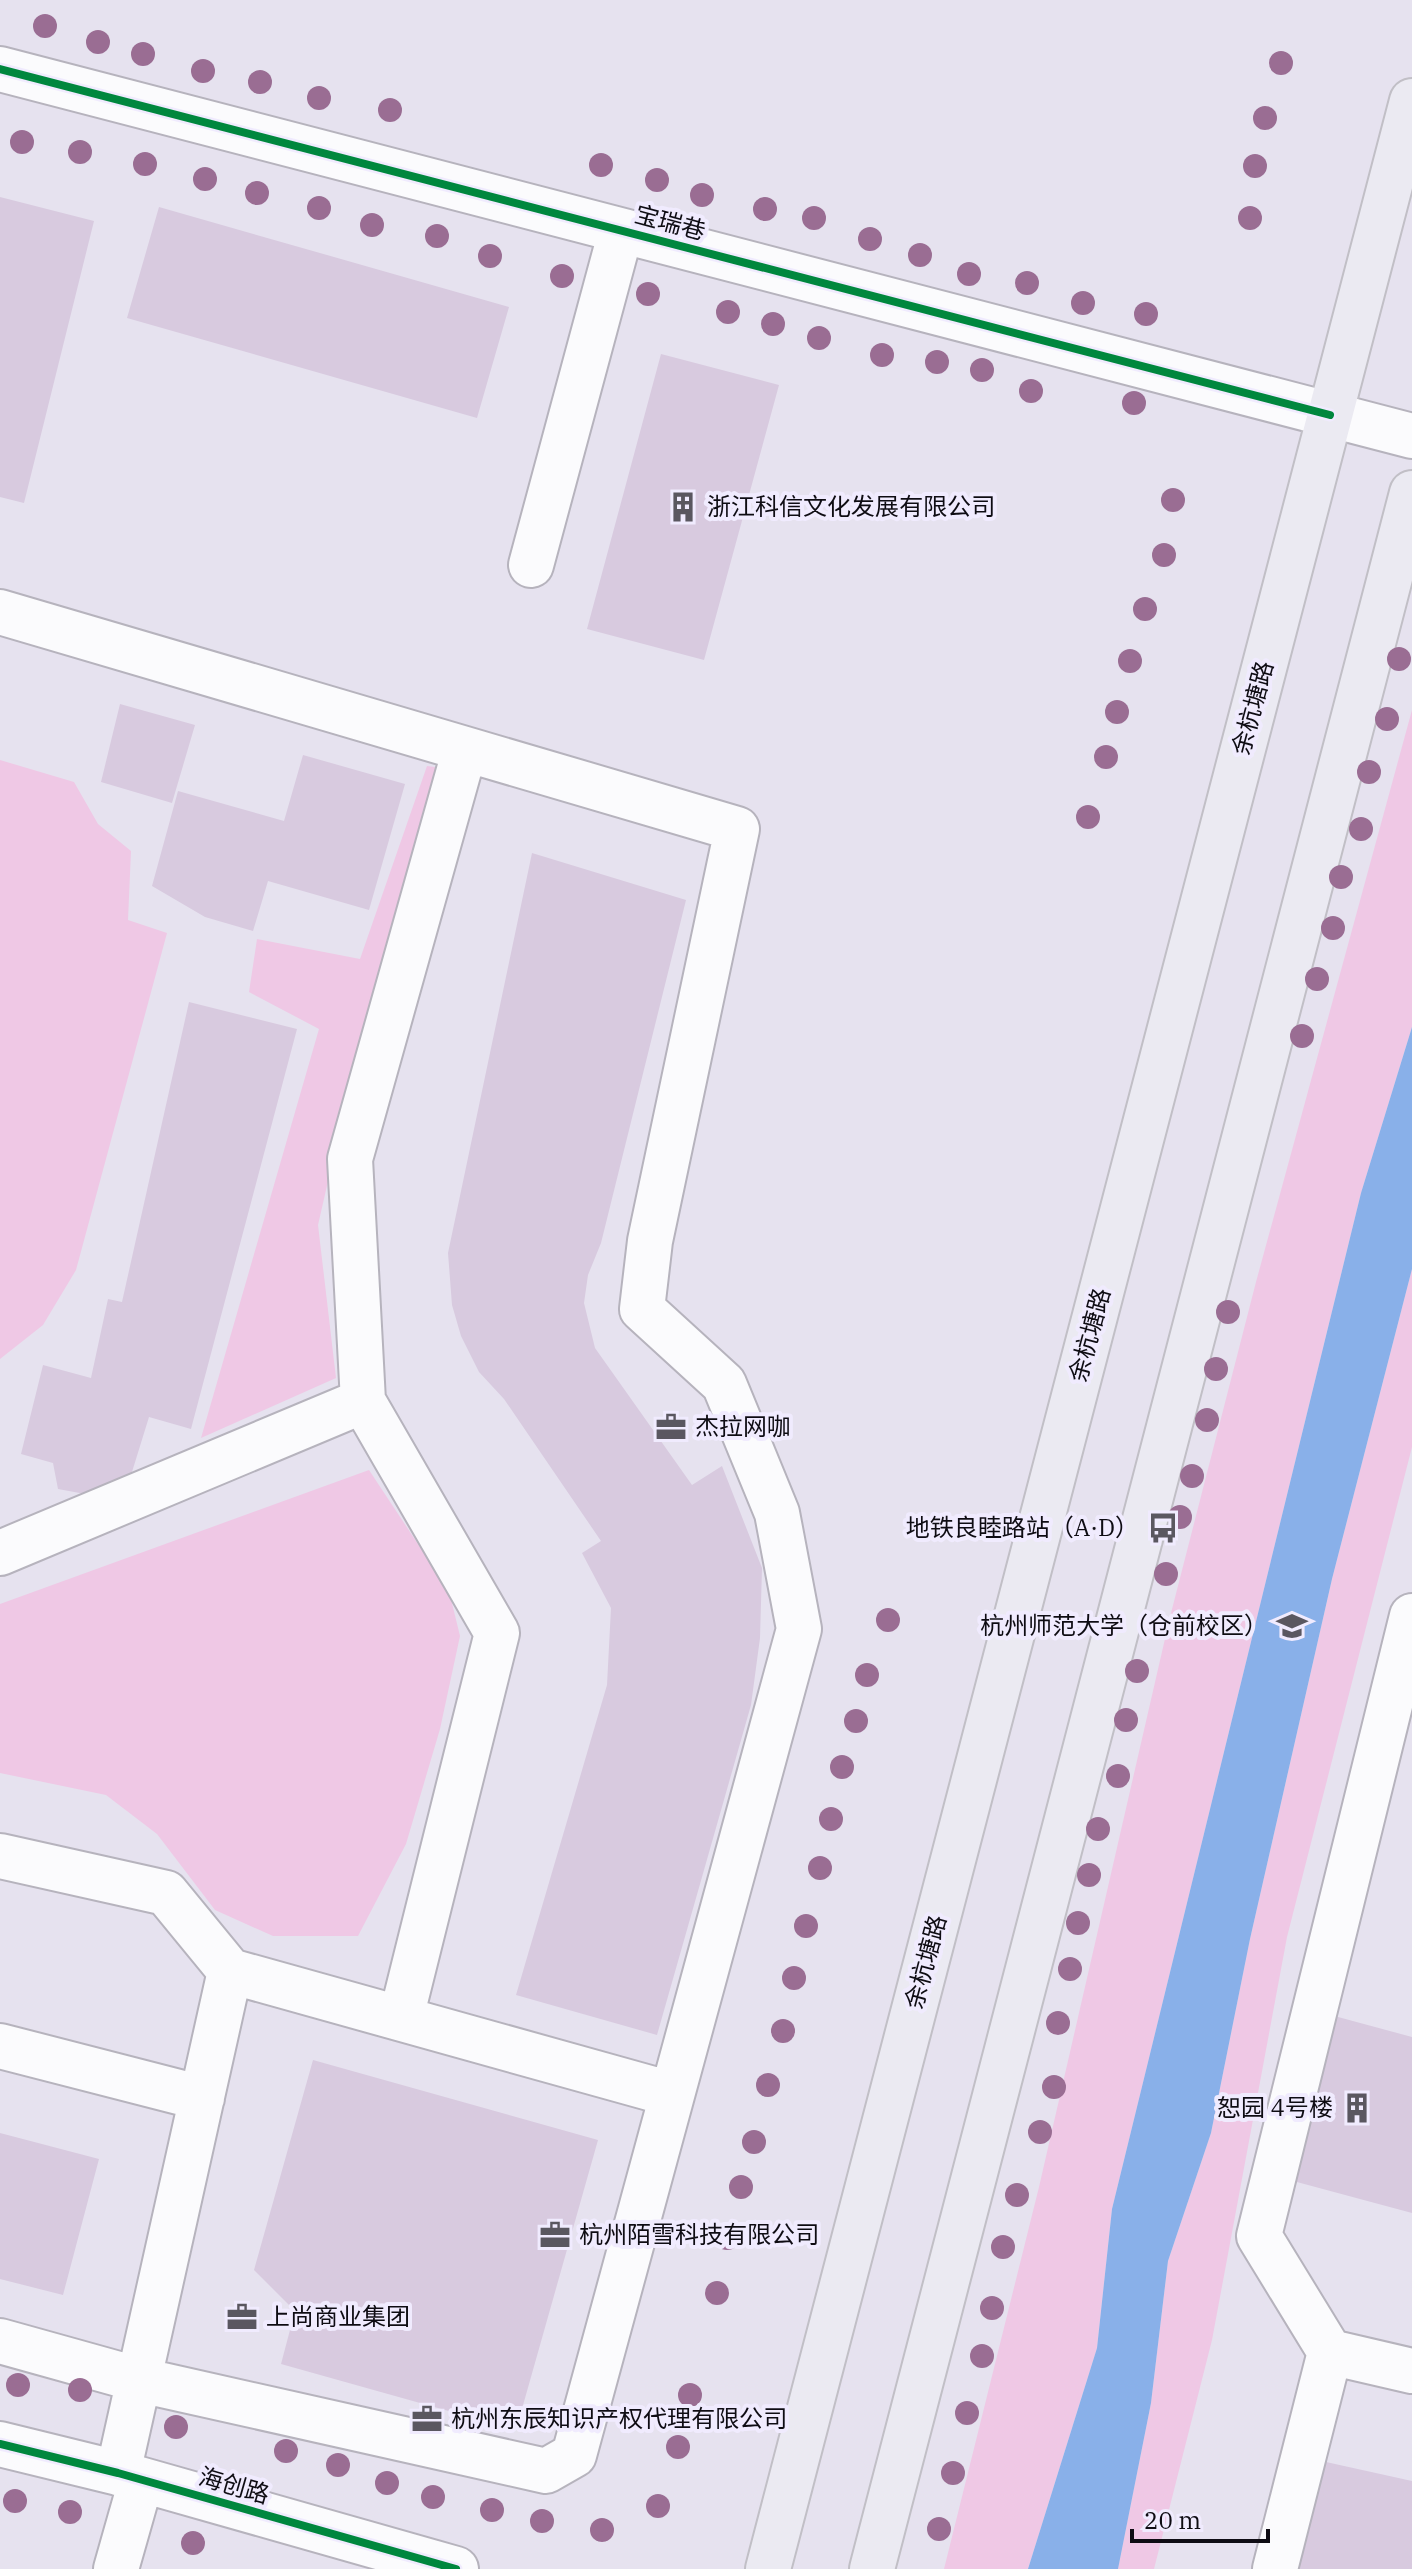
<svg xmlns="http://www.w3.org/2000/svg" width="1412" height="2569" font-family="'IBM Plex Serif','Noto Sans SC',serif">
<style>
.green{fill:#efc8e5}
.water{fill:#89b0e9}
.building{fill:#d8cadf}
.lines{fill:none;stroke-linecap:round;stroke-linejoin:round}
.minor-casing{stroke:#b6b3bd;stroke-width:48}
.major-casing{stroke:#c1bfc6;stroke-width:48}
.minor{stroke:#fbfbfd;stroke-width:44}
.major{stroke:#ebeaf2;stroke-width:44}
.cycleway-casing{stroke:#f0ebfe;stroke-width:13}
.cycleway{stroke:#00873e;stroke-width:8}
.tree{fill:#9a6d93}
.labels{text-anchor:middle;stroke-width:8;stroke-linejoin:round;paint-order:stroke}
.street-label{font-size:24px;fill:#0e0c13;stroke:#f0ebfe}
.poi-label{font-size:24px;fill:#0e0c13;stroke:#f0ebfe;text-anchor:start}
</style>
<rect width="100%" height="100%" fill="#e6e2ef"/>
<path class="green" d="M1412 710V1027L1361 1193 1112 2209 1097 2348 1028 2569H944L1039 2187 1170 1617 1256 1282Z
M0 760 74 782 98 824 131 851 128 920 167 933 76 1270 43 1325 0 1359Z
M427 766 442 768 348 1094 318 1225 336 1378 201 1438 319 1029 249 992 257 939 360 959Z
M1412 1269V1447L1287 1937 1212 2340 1154 2569H1118L1151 2403 1168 2261 1211 2133 1250 1939 1332 1579Z
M369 1470 449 1591 460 1636 440 1729 406 1844 358 1936H273L215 1910 157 1834 106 1795 0 1773V1604Z"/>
<path class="water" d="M1412 1027V1269L1332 1579 1250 1939 1211 2133 1168 2261 1151 2403 1118 2569H1028L1097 2348 1112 2209 1361 1193Z"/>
<path class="building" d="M0 197 94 221 24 503 0 497Z
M159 207 509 307 477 418 127 318Z
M661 354 779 385 704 660 587 629Z
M120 704 195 725 172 803 101 782Z
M303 755 405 784 369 910 268 881 253 931 205 917 152 886 178 791 284 821Z
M532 853 686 900 601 1243 588 1275 584 1303 595 1348 692 1485 722 1466 762 1568 760 1638 751 1705 657 2035 516 1995 607 1685 611 1608 582 1553 601 1541 504 1399 479 1372 461 1336 452 1305 448 1253Z
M189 1002 297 1029 191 1429 149 1417 123 1501 58 1489 53 1463 21 1454 43 1365 91 1378 108 1299 122 1302Z
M1327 2014 1412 2037V2213L1282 2178Z
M313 2060 598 2140 516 2430 281 2364 295 2311 254 2270Z
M0 2133 99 2159 63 2295 0 2279Z
M1317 2460 1412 2481V2569H1293Z"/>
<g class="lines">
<g class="minor-casing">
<path id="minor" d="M0 69 1412 436
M531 565 621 231
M0 612 737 829 650 1241 642 1309 724 1384 777 1513 799 1629 574 2455 546 2471 140 2380 0 2341
M0 1553 363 1401
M1412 1616 1259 2236 1330 2352 1412 2371
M0 1856 166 1893 230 1971
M401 2018 497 1633 363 1401 350 1159 465 749
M0 2046 202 2098
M0 2444 118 2473 456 2569
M118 2473 230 1971 671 2094
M116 2569 141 2481
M1275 2569 1330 2352"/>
</g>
<g class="major-casing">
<path id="major" d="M768 2569 1412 101
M872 2569 1412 493"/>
</g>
<use href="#minor" class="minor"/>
<use href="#major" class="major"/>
<g class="cycleway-casing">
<path id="cycleway" d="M0 69 1330 415
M0 2444 118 2473 456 2569"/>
</g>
<use href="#cycleway" class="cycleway"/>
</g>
<g class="tree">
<circle cx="45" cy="26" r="12"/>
<circle cx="98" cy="42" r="12"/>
<circle cx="143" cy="54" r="12"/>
<circle cx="1281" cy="63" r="12"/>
<circle cx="203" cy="71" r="12"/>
<circle cx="260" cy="82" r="12"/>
<circle cx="319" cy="98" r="12"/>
<circle cx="390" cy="110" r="12"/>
<circle cx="1265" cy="118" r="12"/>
<circle cx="22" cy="142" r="12"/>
<circle cx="80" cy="152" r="12"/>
<circle cx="145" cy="164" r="12"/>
<circle cx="601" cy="165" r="12"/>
<circle cx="1255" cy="166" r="12"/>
<circle cx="205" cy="179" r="12"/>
<circle cx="657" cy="180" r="12"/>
<circle cx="257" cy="193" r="12"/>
<circle cx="702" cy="195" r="12"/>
<circle cx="319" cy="208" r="12"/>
<circle cx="765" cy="209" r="12"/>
<circle cx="814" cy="218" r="12"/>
<circle cx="1250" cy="218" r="12"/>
<circle cx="372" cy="225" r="12"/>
<circle cx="437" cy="236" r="12"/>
<circle cx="870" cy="239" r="12"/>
<circle cx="920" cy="255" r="12"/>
<circle cx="490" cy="256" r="12"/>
<circle cx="969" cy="274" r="12"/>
<circle cx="562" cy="276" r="12"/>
<circle cx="1027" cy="283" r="12"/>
<circle cx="648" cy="294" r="12"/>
<circle cx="1083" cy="303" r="12"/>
<circle cx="728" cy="312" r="12"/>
<circle cx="1146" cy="314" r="12"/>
<circle cx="773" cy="324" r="12"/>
<circle cx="819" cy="338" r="12"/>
<circle cx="882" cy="355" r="12"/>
<circle cx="937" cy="362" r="12"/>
<circle cx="982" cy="370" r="12"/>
<circle cx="1031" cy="391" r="12"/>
<circle cx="1134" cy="403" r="12"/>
<circle cx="1173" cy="500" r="12"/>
<circle cx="1164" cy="555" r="12"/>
<circle cx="1145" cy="609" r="12"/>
<circle cx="1399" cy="659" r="12"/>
<circle cx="1130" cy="661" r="12"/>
<circle cx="1117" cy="712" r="12"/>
<circle cx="1387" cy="719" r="12"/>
<circle cx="1106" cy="757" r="12"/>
<circle cx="1369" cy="772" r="12"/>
<circle cx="1088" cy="817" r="12"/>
<circle cx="1361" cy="829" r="12"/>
<circle cx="1341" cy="877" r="12"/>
<circle cx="1333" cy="928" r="12"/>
<circle cx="1317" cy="979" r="12"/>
<circle cx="1302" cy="1036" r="12"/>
<circle cx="1228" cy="1312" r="12"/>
<circle cx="1216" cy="1369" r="12"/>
<circle cx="1207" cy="1420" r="12"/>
<circle cx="1192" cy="1476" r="12"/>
<circle cx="1180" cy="1517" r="12"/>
<circle cx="1166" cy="1574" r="12"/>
<circle cx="888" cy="1620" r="12"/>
<circle cx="1137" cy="1671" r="12"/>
<circle cx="867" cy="1675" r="12"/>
<circle cx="1126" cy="1720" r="12"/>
<circle cx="856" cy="1721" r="12"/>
<circle cx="842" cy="1767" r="12"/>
<circle cx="1118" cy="1776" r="12"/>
<circle cx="831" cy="1819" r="12"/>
<circle cx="1098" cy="1829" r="12"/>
<circle cx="820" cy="1868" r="12"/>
<circle cx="1089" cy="1875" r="12"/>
<circle cx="1078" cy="1923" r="12"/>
<circle cx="806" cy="1926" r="12"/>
<circle cx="1070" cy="1969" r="12"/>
<circle cx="794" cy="1978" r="12"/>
<circle cx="1058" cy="2023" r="12"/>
<circle cx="783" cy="2031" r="12"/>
<circle cx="768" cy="2085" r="12"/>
<circle cx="1054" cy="2087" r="12"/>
<circle cx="1040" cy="2132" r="12"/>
<circle cx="754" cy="2142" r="12"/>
<circle cx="741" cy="2187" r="12"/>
<circle cx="1017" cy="2195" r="12"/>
<circle cx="727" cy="2238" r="12"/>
<circle cx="1003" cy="2247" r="12"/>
<circle cx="717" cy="2293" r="12"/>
<circle cx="992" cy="2308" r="12"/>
<circle cx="982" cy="2356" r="12"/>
<circle cx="18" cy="2385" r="12"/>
<circle cx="80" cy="2390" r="12"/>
<circle cx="690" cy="2395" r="12"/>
<circle cx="967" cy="2413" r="12"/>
<circle cx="176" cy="2427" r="12"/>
<circle cx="678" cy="2447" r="12"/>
<circle cx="286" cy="2451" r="12"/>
<circle cx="338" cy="2465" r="12"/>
<circle cx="953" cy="2473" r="12"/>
<circle cx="387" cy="2483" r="12"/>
<circle cx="433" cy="2497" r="12"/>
<circle cx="15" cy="2501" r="12"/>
<circle cx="658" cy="2506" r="12"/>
<circle cx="492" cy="2510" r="12"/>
<circle cx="70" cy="2512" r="12"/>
<circle cx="542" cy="2521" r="12"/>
<circle cx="939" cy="2529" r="12"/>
<circle cx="602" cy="2530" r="12"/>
<circle cx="193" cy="2543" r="12"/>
</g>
<defs>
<g id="building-bare" transform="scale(2.4)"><path d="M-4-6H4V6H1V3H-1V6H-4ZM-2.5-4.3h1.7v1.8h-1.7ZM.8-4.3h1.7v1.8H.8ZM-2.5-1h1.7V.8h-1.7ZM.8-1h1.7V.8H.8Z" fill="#5a5760" stroke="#f0ebfe" stroke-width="2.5" paint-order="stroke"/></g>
<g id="office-bare" transform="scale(2.4)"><path d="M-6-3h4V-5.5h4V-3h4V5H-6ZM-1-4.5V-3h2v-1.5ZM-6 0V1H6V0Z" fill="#5a5760" stroke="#f0ebfe" stroke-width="2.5" paint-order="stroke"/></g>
<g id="bus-bare" transform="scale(2.4)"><path d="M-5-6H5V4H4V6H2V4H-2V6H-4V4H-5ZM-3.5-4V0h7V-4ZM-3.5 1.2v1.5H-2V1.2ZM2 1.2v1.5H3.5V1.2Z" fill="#5a5760" stroke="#f0ebfe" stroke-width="2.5" paint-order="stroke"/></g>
<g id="university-bare" transform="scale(2.4)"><path d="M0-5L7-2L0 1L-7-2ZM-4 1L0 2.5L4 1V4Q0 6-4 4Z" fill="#5a5760" stroke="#f0ebfe" stroke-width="2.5" paint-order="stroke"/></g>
</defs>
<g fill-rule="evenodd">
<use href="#building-bare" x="683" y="507"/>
<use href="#office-bare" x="671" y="1427"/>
<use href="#bus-bare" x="1163" y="1528"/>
<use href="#university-bare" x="1292" y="1626"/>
<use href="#building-bare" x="1357" y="2108"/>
<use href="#office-bare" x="555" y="2235"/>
<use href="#office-bare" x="242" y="2317"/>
<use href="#office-bare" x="427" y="2419"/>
</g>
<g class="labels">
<g class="street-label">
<text transform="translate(670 223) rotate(15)" y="8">宝瑞巷</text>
<text transform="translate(1253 708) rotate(-75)" y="8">余杭塘路</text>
<text transform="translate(1090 1335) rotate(-75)" y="8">余杭塘路</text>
<text transform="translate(926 1962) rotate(-75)" y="8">余杭塘路</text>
<text transform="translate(234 2486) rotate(16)" y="8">海创路</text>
</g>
<g class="poi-label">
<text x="707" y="515">浙江科信文化发展有限公司</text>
<text x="695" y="1435">杰拉网咖</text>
<text x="1139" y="1536" text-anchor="end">地铁良睦路站（A·D）</text>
<text x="1268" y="1634" text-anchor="end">杭州师范大学（仓前校区）</text>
<text x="1333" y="2116" text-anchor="end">恕园 4号楼</text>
<text x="579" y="2243">杭州陌雪科技有限公司</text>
<text x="266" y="2325">上尚商业集团</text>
<text x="451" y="2427">杭州东辰知识产权代理有限公司</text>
</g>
</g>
<path d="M1132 2529v12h136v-12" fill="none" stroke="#0e0c13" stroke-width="4"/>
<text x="1144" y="2529" font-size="24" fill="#0e0c13" stroke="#f0ebfe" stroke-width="6" paint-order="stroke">20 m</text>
</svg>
